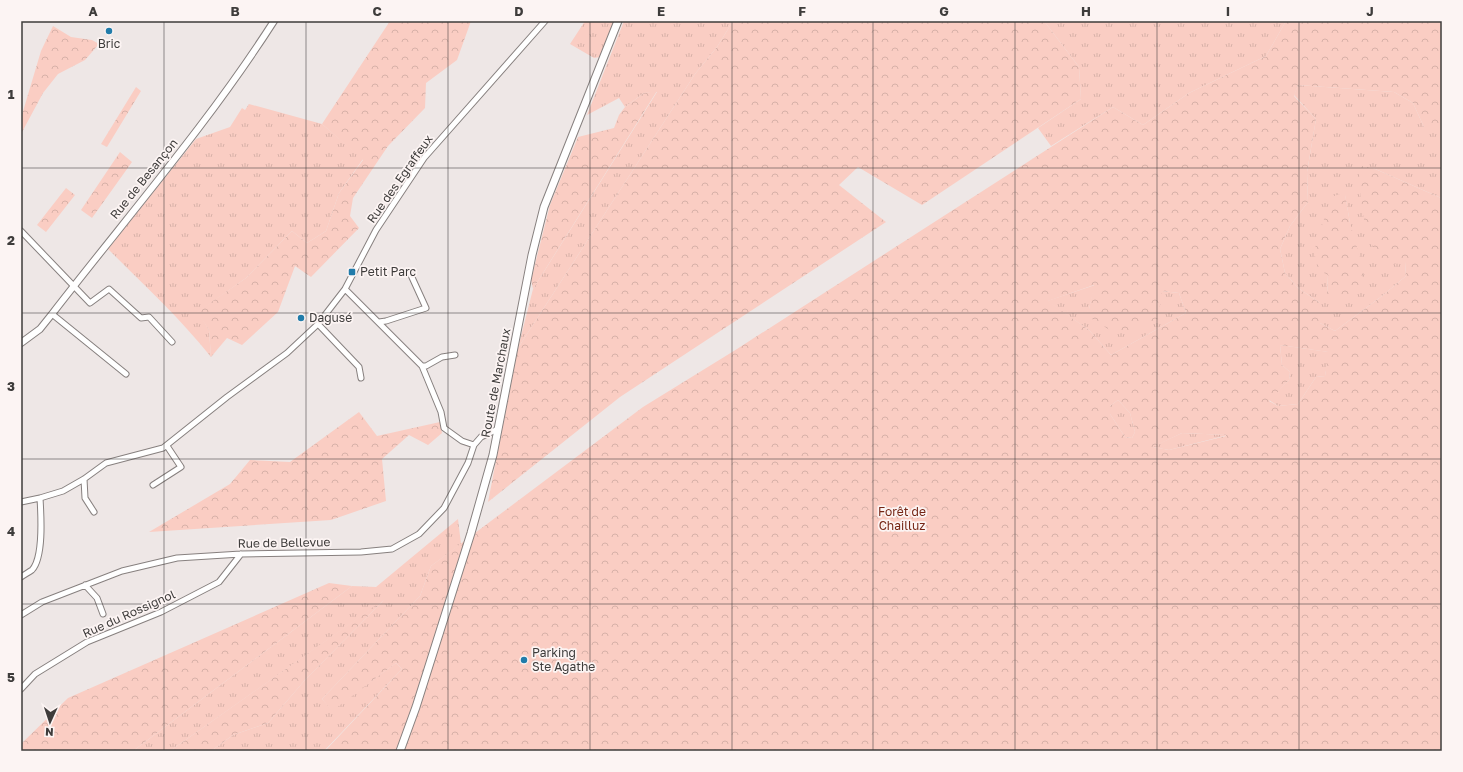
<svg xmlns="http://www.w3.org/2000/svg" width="1463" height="772" font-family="'Golos Text',sans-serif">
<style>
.grass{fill:url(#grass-tufts);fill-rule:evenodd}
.forest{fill:url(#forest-crowns);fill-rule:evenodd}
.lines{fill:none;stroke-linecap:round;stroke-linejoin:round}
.minor-casing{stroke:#87807f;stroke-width:7}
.tertiary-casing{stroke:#87807f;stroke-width:8}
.secondary-casing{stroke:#87807f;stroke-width:9}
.minor{stroke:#fff;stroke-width:5}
.tertiary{stroke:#fff;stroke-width:6}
.secondary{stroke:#fff;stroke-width:7}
.grid{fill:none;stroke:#3e3c3b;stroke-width:1;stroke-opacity:0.55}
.poi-dot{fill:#217caa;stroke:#fcf4f3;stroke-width:1.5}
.labels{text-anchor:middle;stroke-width:3.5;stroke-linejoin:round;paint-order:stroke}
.poi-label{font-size:12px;fill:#3e3c3b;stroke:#fcf4f3;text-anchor:start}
.street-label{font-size:12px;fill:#3e3c3b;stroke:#fcf4f3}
.park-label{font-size:12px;fill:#752514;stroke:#fcf4f3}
.neatline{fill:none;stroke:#3e3c3b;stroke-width:1.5}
.grid-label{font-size:13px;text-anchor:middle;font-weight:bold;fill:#3e3c3b}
</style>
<defs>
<pattern id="grass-tufts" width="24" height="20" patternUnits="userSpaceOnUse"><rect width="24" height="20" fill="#facdc3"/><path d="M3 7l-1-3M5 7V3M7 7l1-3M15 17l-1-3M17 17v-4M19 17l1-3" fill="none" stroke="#d7b1a8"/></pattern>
<pattern id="forest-crowns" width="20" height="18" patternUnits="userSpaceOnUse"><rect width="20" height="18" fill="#facdc3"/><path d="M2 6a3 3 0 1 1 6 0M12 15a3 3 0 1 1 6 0" fill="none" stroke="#d7b1a8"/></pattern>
</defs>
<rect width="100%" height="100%" fill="#eee7e6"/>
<path class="grass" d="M585 21H615L600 57 594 58 570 44Z
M624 21H691L702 22 703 21H733L717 47 695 74 518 348 533 289 657 92 644 93 625 107 619 98 587 115Z
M1044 21H1286L1266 56 1189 93 1143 125 1113 107 1051 146 1038 128 1081 99 1079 67Z
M1298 85 1394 92 1413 103 1424 127H1442L1441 198 1373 168 1405 262 1406 276 1382 296 1335 331 1320 323V303L1298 288 1285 273 1280 249 1290 226 1308 202 1307 172 1316 119 1294 95ZM1345 195 1350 223 1327 294 1328 275Z
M249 104 322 124 363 159 339 193 326 231 307 243 292 231 246 278 198 312 209 330 211 357C180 318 143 284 108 249L196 139 230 127 242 108 245 110Z
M1095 285 1089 309V317L1162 291 1179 293 1186 313 1111 355 1089 330 1047 301Z
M1280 345 1329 352 1325 376 1316 377 1298 404 1278 406 1269 400 1289 380 1290 372 1282 365Z
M1118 400 1130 413 1135 432 1132 438 1125 437 1110 414V406Z
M1182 433 1228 435 1169 450 1152 447Z
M458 519 461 544 431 566 420 596 322 699 332 710 396 663 402 669 324 751H211L233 735 268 723 305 680 384 600 170 751H133L352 586 376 587Z"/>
<path class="forest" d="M390 21H471L457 60 426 83 425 108 388 146 353 198 350 216 359 228 311 277 295 266 278 312 242 345 227 338 211 357 209 330 197 312 246 278 292 231 307 243 326 231 339 193 363 160 322 124Z
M733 21H1044L1079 67 1081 99 922 205 858 167 839 185 886 222 620 397 488 502 518 348 695 74 717 47Z
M1286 21H1442V127H1424L1413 103 1394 92 1298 85 1294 96 1316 119 1307 172 1308 202 1290 226 1280 249 1285 273 1298 288 1320 303V323L1335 331 1382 296 1406 276 1405 262C1401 263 1397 264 1393 264 1362 256 1360 194 1359 169L1362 166 1373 168 1441 198 1442 196V751H325L402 669 396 663 332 711 322 699 420 596 431 566 643 407 737 349 1113 107 1143 125 1189 93 1266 56ZM1094 285 1089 309V317L1116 334 1128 332 1158 319 1162 291 1179 293 1186 313 1111 355 1089 330 1048 301ZM1280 345 1328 352 1325 376 1316 377 1298 404 1278 406 1269 401 1289 380 1290 372 1282 365ZM1118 400 1130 413 1135 432 1132 438 1125 437 1110 414V406ZM1182 433 1226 435V436L1169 450 1153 447Z
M53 26 71 37 92 40 99 44 85 60 58 74 43 93 21 134V118L41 51Z
M136 87 141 91 107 147 101 144Z
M657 91 533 289 531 280 550 205 578 137 614 128 619 115 625 107 644 93Z
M120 152 132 162 92 218 81 210Z
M66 188 75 195 46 232 37 225Z
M1340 194H1345L1350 223 1364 272 1355 297 1340 301 1327 294 1328 275 1318 270 1314 251 1331 197Z
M359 412 377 436 440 422 442 433 428 445 409 435 382 459 386 501 331 520 149 532 230 484 250 460 290 462Z
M329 583 352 586 133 751H21V744L68 698Z
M386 598 305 680 268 723 233 735 211 751H170Z"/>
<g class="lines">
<g class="minor-casing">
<path id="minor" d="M21 231 90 303 109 289 141 318 149 317 172 342
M345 289 422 366 441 412 444 428 462 441 474 445
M52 314 126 374
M379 322 386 321 426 308 410 273
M318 324 359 367 361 378
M422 366H426L442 357 455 355
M84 479 85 498 94 512
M153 485 181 467 167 446
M21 502 40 498 63 491 84 479 106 463 163 448 227 397 287 353 318 324 345 289 376 230 424 158 545 21
M21 577C24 575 29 572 32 570 44 557 41 515 40 498
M85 585 97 598 103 614
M21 615 42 602 122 571 177 558 241 554 361 552 392 549 419 534 444 508 468 463 474 445 481 437 498 429
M21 689 35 674 87 642 161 612 219 582 241 554"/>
</g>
<g class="tertiary-casing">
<path id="tertiary" d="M21 343 40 329 52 314C127 217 208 124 274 21"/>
</g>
<g class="secondary-casing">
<path id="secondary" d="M400 751 416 707 471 533 493 455 532 255 544 207 618 21"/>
</g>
<use href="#minor" class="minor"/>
<use href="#tertiary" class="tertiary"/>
<use href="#secondary" class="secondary"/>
</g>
<path class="grid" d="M164 21V751M306 21V751M448 21V751M590 21V751M732 21V751M873 21V751M1015 21V751M1157 21V751M1299 21V751M21 168H1442M21 313H1442M21 459H1442M21 604H1442"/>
<g class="poi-dot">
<circle cx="109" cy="31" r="4"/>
<rect x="348" y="268" width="8" height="8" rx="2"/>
<circle cx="301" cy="318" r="4"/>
<circle cx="524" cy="660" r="4"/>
</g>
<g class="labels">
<g class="poi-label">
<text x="109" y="48" text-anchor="middle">Bric</text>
<text x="360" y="276">Petit Parc</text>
<text x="309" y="322">Dagusé</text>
<text x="532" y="657">Parking<tspan x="532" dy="14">Ste Agathe</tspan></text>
</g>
<g class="street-label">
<text transform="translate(144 179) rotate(-51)" y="4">Rue de Besançon</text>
<text transform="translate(400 179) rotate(-55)" y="4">Rue des Egraffeux</text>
<text transform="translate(496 383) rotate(-79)" y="4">Route de Marchaux</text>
<text transform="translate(284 543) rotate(-1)" y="4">Rue de Bellevue</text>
<text transform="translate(129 614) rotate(-24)" y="4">Rue du Rossignol</text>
</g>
<g class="park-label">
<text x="902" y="516">Forêt de<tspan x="902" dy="14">Chailluz</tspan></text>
</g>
</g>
<rect width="1463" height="772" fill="none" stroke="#fcf4f3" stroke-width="44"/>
<g transform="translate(50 722) rotate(183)" stroke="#fcf4f3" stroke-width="3" paint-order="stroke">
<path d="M0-3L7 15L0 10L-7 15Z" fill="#3e3c3b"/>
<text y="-6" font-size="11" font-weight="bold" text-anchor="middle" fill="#3e3c3b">N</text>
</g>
<rect x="22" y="22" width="1419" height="728" class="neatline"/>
<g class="grid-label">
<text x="93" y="16">A</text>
<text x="235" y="16">B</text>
<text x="377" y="16">C</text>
<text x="519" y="16">D</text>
<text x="661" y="16">E</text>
<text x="802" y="16">F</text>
<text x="944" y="16">G</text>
<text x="1086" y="16">H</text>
<text x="1228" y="16">I</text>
<text x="1370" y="16">J</text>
<text x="11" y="99">1</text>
<text x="11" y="245">2</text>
<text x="11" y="391">3</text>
<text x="11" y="536">4</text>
<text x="11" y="682">5</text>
</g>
</svg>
